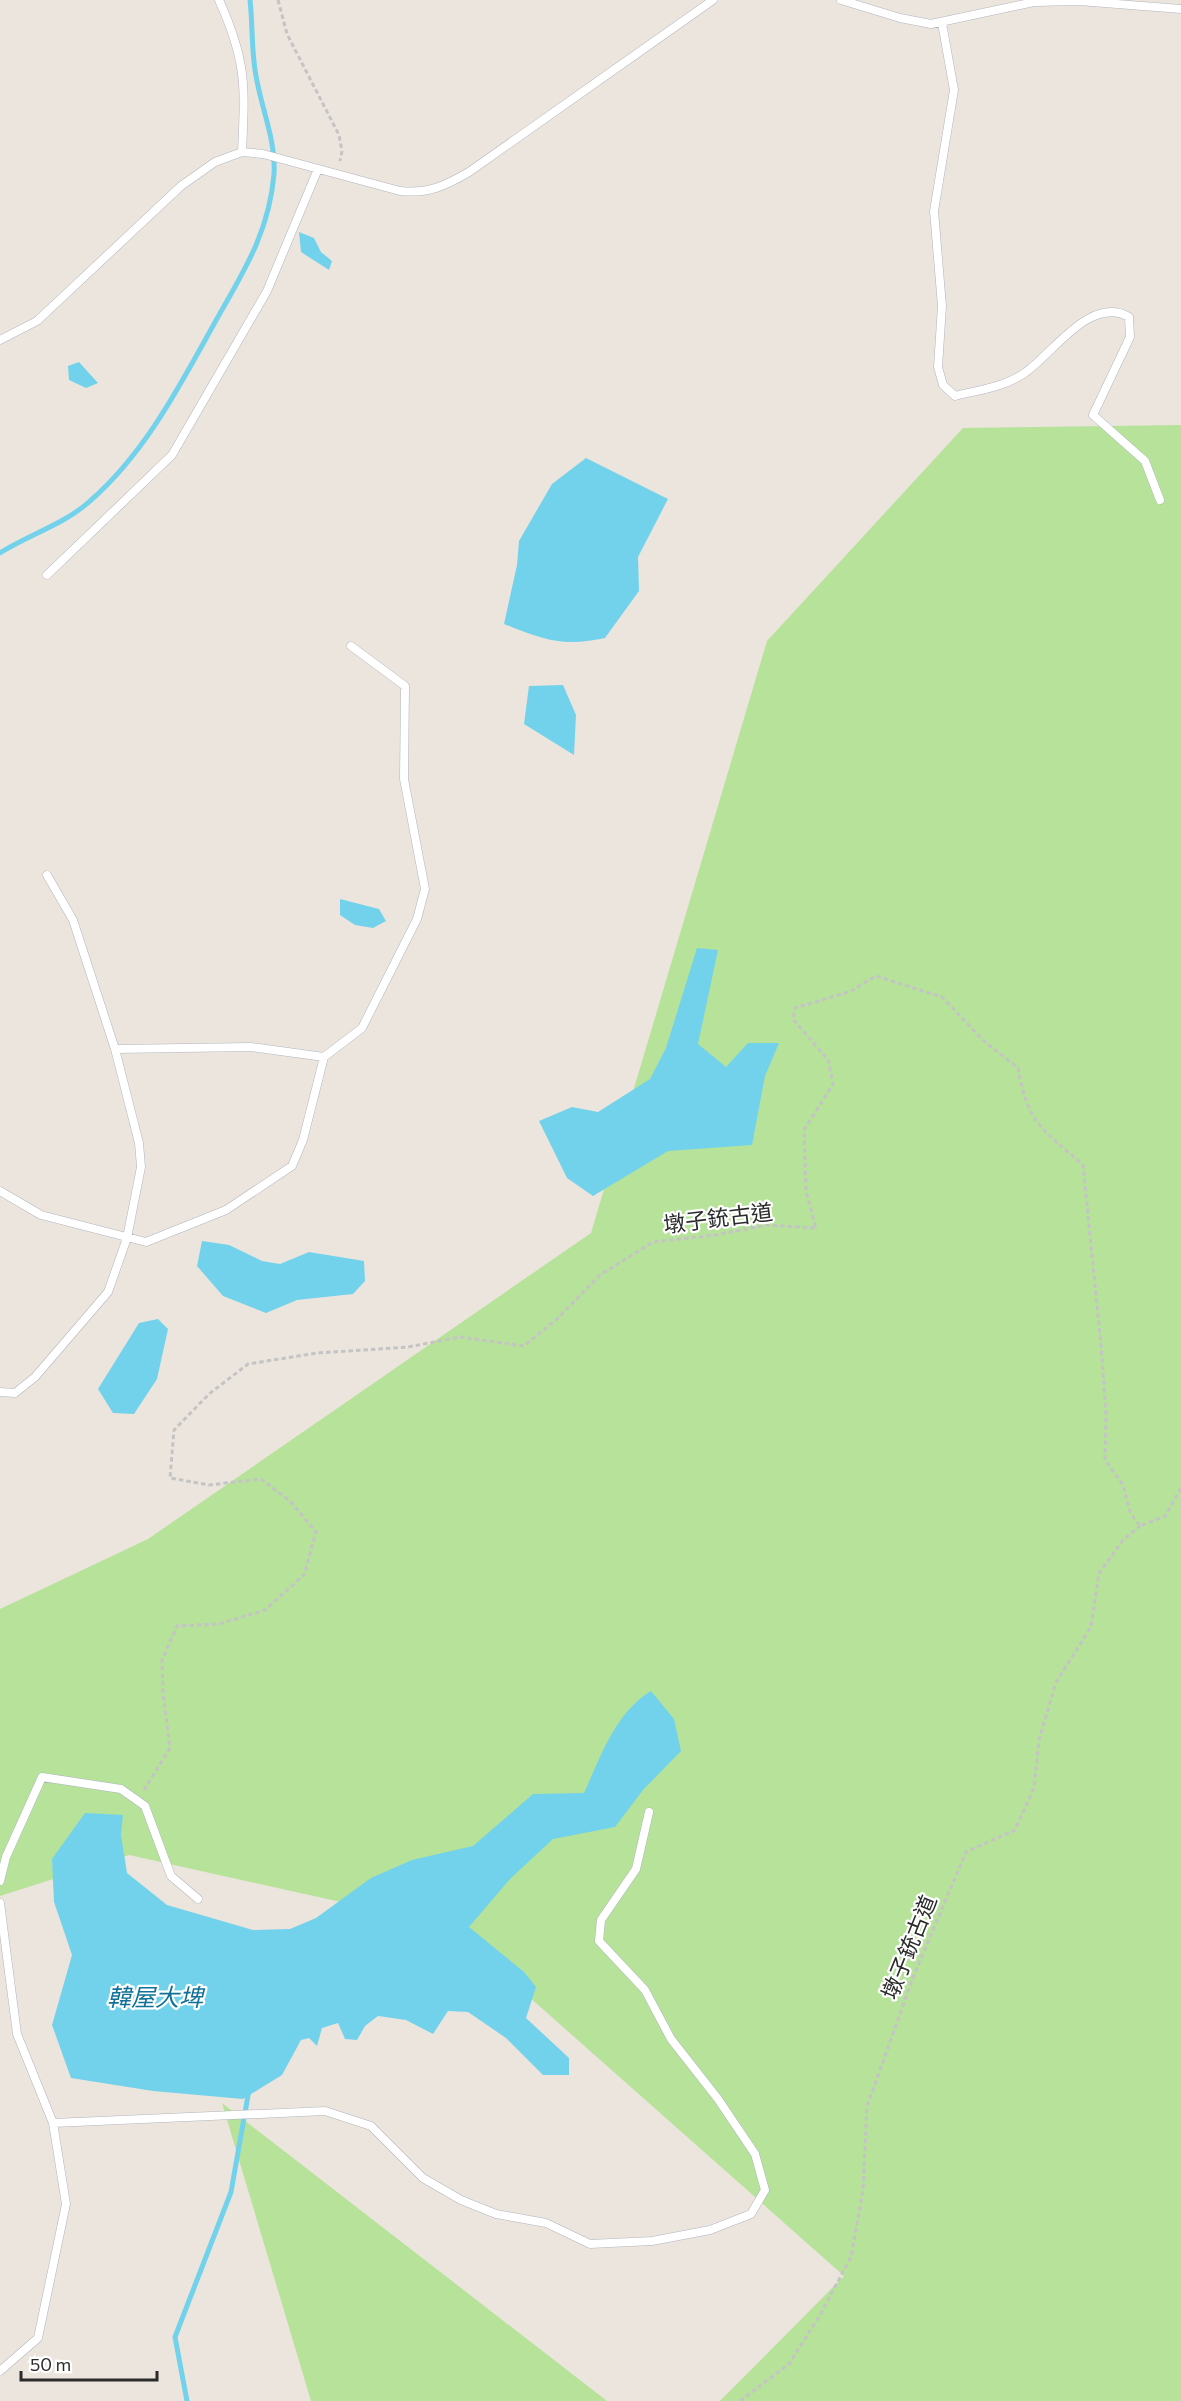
<svg xmlns="http://www.w3.org/2000/svg" width="1181" height="2401" font-family="Commissioner,'Noto Sans TC',sans-serif">
<style>
.green{fill:#b6e29a}
.water{fill:#72d2ec}
.lines{fill:none;stroke-linecap:round;stroke-linejoin:round}
.stream{stroke:#72d2ec;stroke-width:5}
.lane-casing{stroke:#b1b4be;stroke-width:9}
.path{stroke:#c4c4c4;stroke-width:3;stroke-dasharray:4.5 3;stroke-linecap:butt}
.lane{stroke:#fff;stroke-width:8}
.labels{text-anchor:middle;stroke-width:4.5;stroke-linejoin:round;paint-order:stroke}
.street-label{font-size:22px;fill:#2b2b2b;stroke:#fff}
.water-label{font-size:24px;font-style:italic;fill:#107199;stroke:#fff}
</style>
<rect width="100%" height="100%" fill="#ece5dd"/>
<path class="green" d="M1181 425V2401H720L844 2276 449 1926 129 1855 0 1896V1609L148 1539 591 1233 767 641 963 428Z
M222 2103 607 2401H311Z"/>
<path class="water" d="M299 232 314 238 321 252 332 261 329 270 301 252Z
M79 362 98 383 86 388 69 380 68 366Z
M586 458 668 499 638 557 639 591 605 638C561 647 545 640 504 624L517 565 519 541 552 484Z
M563 685 576 715 574 755 524 724 529 686Z
M340 899 379 909 386 921 373 928 355 925 340 915Z
M697 948 718 950 698 1044 726 1067 748 1043H779L765 1076 752 1145 668 1151 593 1196 567 1178 539 1121 572 1107 598 1112 650 1079 666 1048Z
M202 1241 229 1245 262 1261 280 1264 309 1252 364 1261 365 1281 353 1294 297 1300 266 1313 223 1296 197 1266Z
M158 1319 168 1329 157 1379 134 1414 113 1413 98 1389 139 1323Z
M651 1691 674 1719 681 1751 643 1790 615 1827 553 1839 510 1879 469 1927 524 1972 536 1987 526 2018 569 2058V2075H543L506 2038 468 2012 448 2011 433 2034 406 2020 378 2016 365 2026 357 2040 345 2039 338 2023 322 2028 317 2046 309 2038 301 2040 282 2075 243 2099 153 2091 71 2078 52 2025 72 1955 54 1902 52 1859 85 1813 123 1815 121 1835 127 1873 167 1905 253 1930 290 1929 316 1918 371 1878 412 1860 473 1846 533 1794 584 1793C601 1756 615 1713 651 1691Z"/>
<g class="lines">
<path class="stream" d="M0 553C28 535 65 524 90 501 145 453 179 387 214 324 242 274 269 234 274 174 276 142 263 113 257 81 251 55 253 26 250 0
M187 2401 175 2337 231 2192 249 2090"/>
<g class="lane-casing">
<path id="lane" d="M219 0C247 62 245 86 242 152
M841 0 900 18 931 24 1034 2 1079 1 1181 9
M942 23 954 90 934 211 942 306 938 367 943 385 955 396C979 390 1006 387 1026 372 1054 352 1091 295 1129 317L1130 337 1093 415 1145 461 1160 500
M0 340 37 321 181 186 215 162 242 152 263 154 400 191C428 194 445 186 469 172L713 0
M47 575 172 455 267 291 318 169
M115 1049 251 1047 324 1057
M0 1191 41 1215 146 1242 226 1210 292 1166 303 1140 324 1057 362 1028 417 919 425 889 404 779 405 686 351 646
M0 1392 15 1393 35 1377 108 1292 127 1238 141 1167 139 1143 115 1049 73 920 47 875
M0 1881 6 1857 42 1777 121 1789 145 1806 171 1876 198 1899
M0 1903 17 2034 53 2123
M0 2371 38 2338 66 2204 53 2123 325 2111 371 2126 423 2178 461 2200 496 2214 546 2223 590 2244 652 2241 710 2230 751 2214 765 2190 755 2154 718 2099 671 2039 645 1990 599 1941 601 1920 636 1869 649 1812"/>
</g>
<path class="path" d="M278 0 287 34 339 135 342 151 340 161
M144 1790 170 1748 163 1693 162 1660 177 1626 219 1624 265 1610 304 1575 316 1532 290 1501 261 1479 209 1485 170 1478 174 1430 209 1394 248 1364 317 1353 408 1347 460 1337 524 1346 558 1318 600 1275 653 1242 716 1235 766 1225 816 1228 806 1191 804 1130 833 1084 828 1060 793 1019 795 1008 849 992 876 976 942 997 984 1041 1018 1068C1028 1124 1042 1129 1083 1165L1101 1345 1106 1415 1105 1460 1123 1485 1130 1512 1140 1526 1165 1516 1181 1488
M740 2401 789 2364 820 2315 851 2257 863 2190 867 2106 914 1975 966 1852 1015 1830 1034 1788 1039 1740 1056 1682 1091 1627 1099 1573 1124 1539 1140 1526"/>
<use href="#lane" class="lane"/>
</g>
<g class="labels">
<g class="street-label">
<text transform="translate(718 1218) rotate(-7)" y="8">墩子銃古道</text>
<text transform="translate(909 1947) rotate(-68)" y="8">墩子銃古道</text>
</g>
<g class="water-label">
<text x="155" y="2006">韓屋大埤</text>
</g>
</g>
<path d="M21 2371v9h136v-9" fill="none" stroke="#2b2b2b" stroke-width="3"/>
<text x="30" y="2371" font-size="18" fill="#2b2b2b" stroke="#ffffff" stroke-width="4.5" paint-order="stroke">50 m</text>
</svg>
